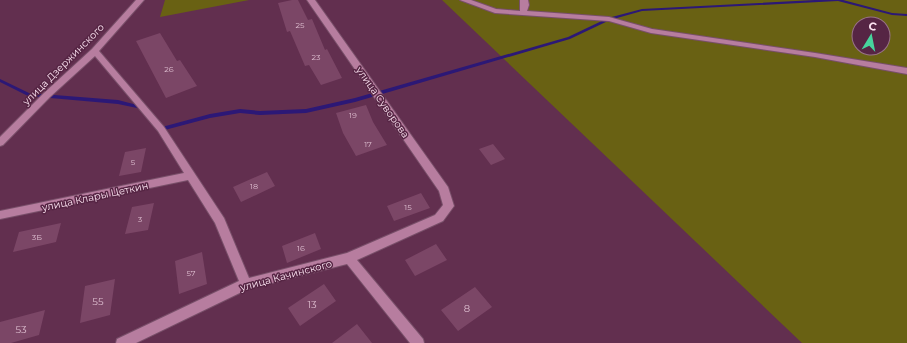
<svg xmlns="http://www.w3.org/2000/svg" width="907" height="343" font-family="Montserrat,sans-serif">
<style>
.green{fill:#696113;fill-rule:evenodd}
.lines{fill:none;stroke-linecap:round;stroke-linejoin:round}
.stream{fill:#2c1876;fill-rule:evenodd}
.building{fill:#7b4666}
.minor-casing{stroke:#784f69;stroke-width:2}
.minor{fill:#b77d9f;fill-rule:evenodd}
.labels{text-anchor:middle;stroke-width:3;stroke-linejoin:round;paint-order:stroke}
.number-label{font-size:8px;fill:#dcbcce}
.street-label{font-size:10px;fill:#fce3f1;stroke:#562544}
.near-number-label{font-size:10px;fill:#dcbcce}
</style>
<rect width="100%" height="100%" fill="#622f4f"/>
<path class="green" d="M165 0H249L160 17Z
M442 0H907V343H802ZM859 24H883V48H859Z"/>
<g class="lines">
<path class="stream" d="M815 0H843L892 13 907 14V16L892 15 838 1 642 11 610 20 570 39 355 102 306 113 260 115 240 113 210 118 161 131 159 130 157 127 160 125 162 127 210 114 240 109 260 111 306 109 355 98 568 37 608 18 642 9Z
M0 79 29 93 118 100 141 106 145 110 143 112 137 108 118 104 28 96 0 82Z"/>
</g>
<path class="building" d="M292 0H298L308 20 312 19 325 50 327 49 342 78 321 85 309 65 305 66 290 31 287 32 278 3Z
M160 33 177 61 180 60 197 86 166 98 136 41Z
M366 105 373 122 387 145 356 156 343 133 336 113Z
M493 144 505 159 491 165 479 149Z
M146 148 141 172 119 176 125 152Z
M267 172 275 186 241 202 233 187Z
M421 193 430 208 394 221 387 206Z
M154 203 148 230 125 234 132 207Z
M61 223 56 242 13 252 19 232Z
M315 233 321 249 287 263 282 246Z
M436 244 447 260 415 276 405 260Z
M202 252 207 284 179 294 175 261Z
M115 279 110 315 80 323 85 286Z
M324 284 336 301 300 326 288 308Z
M475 287 492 307 458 331 441 310Z
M45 310 39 335 11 343H0V322Z
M357 324 372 343H332Z"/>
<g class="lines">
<g class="minor-casing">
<path id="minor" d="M136 0H144L99 51 164 127 224 218 249 278 347 253 435 215 443 205 439 191 307 0H315L448 187 454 206 443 221 357 260 423 339 424 343H410L347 264 248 289 136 343H116L117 339 239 281 215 223 188 180 0 219V211L184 173 158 131 95 56 50 97 3 145 0 146V137L44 93 92 49Z
M460 0H471L496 9 520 11V0H528L529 5 527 11 609 17 652 29 815 53 907 68V74L815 57 651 33 609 21 495 13Z"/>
</g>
<use href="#minor" class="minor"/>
</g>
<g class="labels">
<g class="number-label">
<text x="300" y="28">25</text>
<text x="316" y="60">23</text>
<text x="169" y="72">26</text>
<text x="353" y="118">19</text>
<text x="368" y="147">17</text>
<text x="133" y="165">5</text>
<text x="254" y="189">18</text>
<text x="408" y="210">15</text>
<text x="140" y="222">3</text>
<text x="37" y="240">3Б</text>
<text x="301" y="251">16</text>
<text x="191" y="276">57</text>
</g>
<g class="street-label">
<text transform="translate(63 64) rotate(-45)" y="4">улица Дзержинского</text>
<text transform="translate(383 102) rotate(55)" y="4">улица Суворова</text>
<text transform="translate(95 196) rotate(-12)" y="4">улица Клары Цеткин</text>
<text transform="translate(286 275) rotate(-15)" y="4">улица Качинского</text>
</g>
<g class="near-number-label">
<text x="98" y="305">55</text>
<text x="312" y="308">13</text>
<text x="467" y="312">8</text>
<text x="21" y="333">53</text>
</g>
</g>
<g transform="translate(871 36) rotate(10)"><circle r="19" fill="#562544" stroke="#987189"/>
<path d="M0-3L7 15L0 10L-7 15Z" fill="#47d49d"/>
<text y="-6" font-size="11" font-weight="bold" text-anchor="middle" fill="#fce3f1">С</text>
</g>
</svg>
